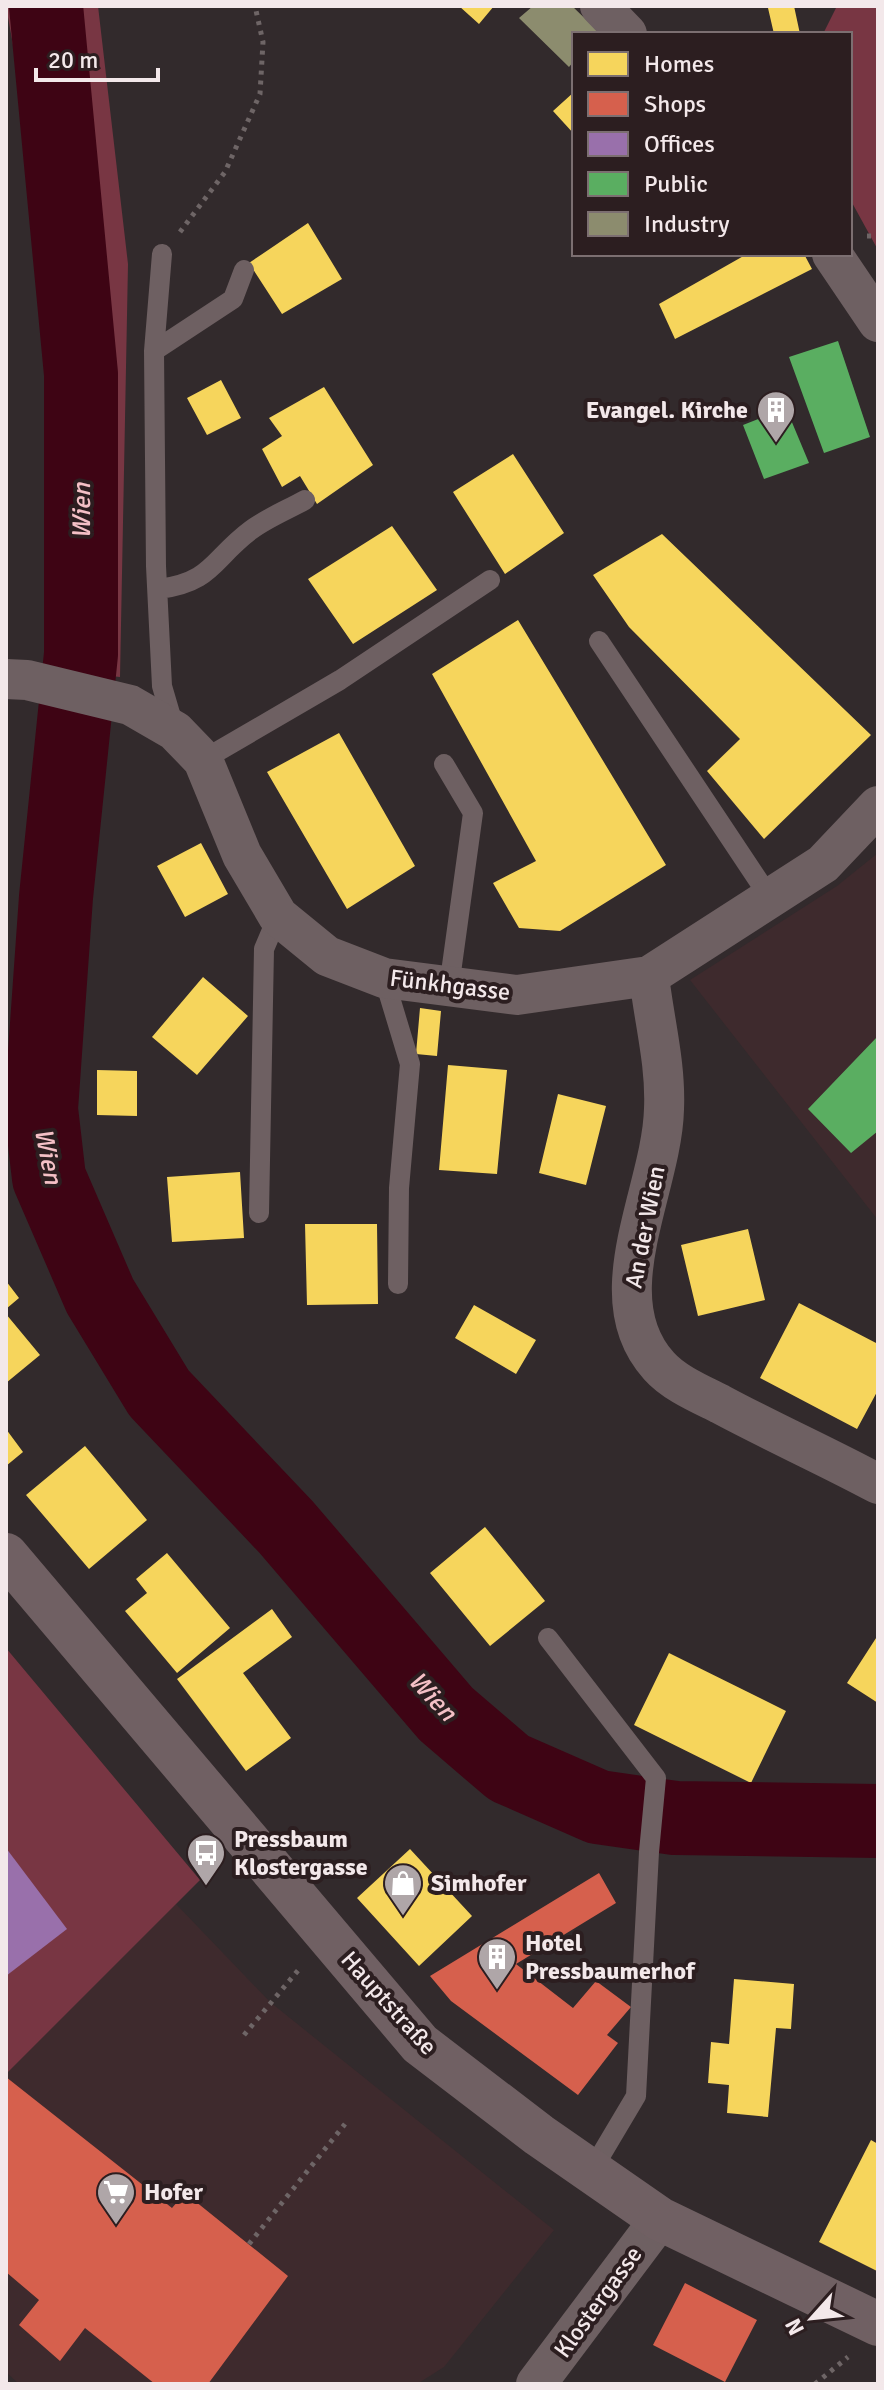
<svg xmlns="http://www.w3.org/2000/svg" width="884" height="2390" font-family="Signika,sans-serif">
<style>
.built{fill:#3e2a2d}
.green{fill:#783643}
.homes{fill:#f6d55c}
.shops{fill:#d6604d}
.offices{fill:#9970ab}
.public{fill:#5aae61}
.industry{fill:#8c8c6e}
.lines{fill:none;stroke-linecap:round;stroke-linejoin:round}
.river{stroke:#3e0414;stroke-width:74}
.path{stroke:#6e6566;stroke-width:5;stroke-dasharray:4 6;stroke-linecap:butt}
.lane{stroke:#6e6062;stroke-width:20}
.street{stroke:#6e6062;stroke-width:40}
.primary{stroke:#706063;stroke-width:44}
.labels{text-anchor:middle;stroke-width:8;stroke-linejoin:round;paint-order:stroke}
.poi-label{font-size:24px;font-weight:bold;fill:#f3e8ea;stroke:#2c1e20;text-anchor:start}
.street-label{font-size:24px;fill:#f3e8ea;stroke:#2c1e20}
.water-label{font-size:26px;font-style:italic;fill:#f4c0c6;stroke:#2c1e20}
</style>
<rect width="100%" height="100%" fill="#322a2c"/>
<path class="built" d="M878 853V1220L690 980 837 886Z
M176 1904 270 2002 554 2230 444 2367 417 2384H19L6 2372V2074Z"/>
<path class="green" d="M6 6H98L128 264 120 677 56 670 50 251Z
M837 6H878V250L850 199V34H823Z
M6 1648 200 1880 6 2074Z"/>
<path class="homes" d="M459 6H494L479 24Z
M794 6 800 34H774L768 8Z
M574 92V134L553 111Z
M308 223 342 279 282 314 249 263Z
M747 254H804L812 269 675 339 659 304Z
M221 380 241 418 207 435 187 398Z
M324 387 373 465 317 504 300 476 282 487 262 449 282 436 269 418Z
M513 454 564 533 505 574 453 492Z
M392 526 437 590 353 644 308 579Z
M662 534 871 735 764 839 707 771 740 739 629 627 593 575Z
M518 620 666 865 560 931 519 928 493 883 536 861 432 674Z
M339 733 415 866 347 909 267 772Z
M201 843 228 894 185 917 157 866Z
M203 977 248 1016 197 1075 152 1037Z
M420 1008 441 1011 437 1056 416 1054Z
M448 1065 507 1070 497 1174 439 1170Z
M97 1070 137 1071V1116L97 1115Z
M558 1094 606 1106 586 1185 539 1173Z
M240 1172 244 1238 172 1242 167 1177Z
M305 1224H377L378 1304 307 1305Z
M748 1229 765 1300 698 1316 681 1245Z
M6 1281 19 1298 6 1309Z
M799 1303 878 1344V1390L857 1429 760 1378Z
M474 1305 536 1340 516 1374 455 1338Z
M6 1314 40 1355 6 1383Z
M6 1429 23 1452 6 1466Z
M85 1446 147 1520 89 1569 26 1495Z
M485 1527 545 1601 490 1646 430 1573Z
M167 1553 230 1628 177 1673 125 1611 147 1593 136 1579Z
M272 1609 292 1637 243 1673 291 1738 246 1771 177 1679Z
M878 1635V1703L847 1683Z
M669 1653 786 1711 751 1783 634 1725Z
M410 1849 472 1916 419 1966 357 1898Z
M734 1979 794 1984 791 2029 776 2028 768 2117 727 2113 729 2085 708 2083 711 2042 729 2044Z
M871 2140 878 2144 877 2271 819 2242Z"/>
<path class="shops" d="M599 1873 616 1903 516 1964 573 2008 596 1981 631 2007 607 2035 618 2043 578 2095 451 2001 430 1976Z
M6 2077 172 2208 185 2193 288 2276 208 2384H155L85 2328 60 2361 19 2325 39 2300 6 2272Z
M685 2283 757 2320 725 2382 653 2345Z"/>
<path class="offices" d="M6 1848 67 1929 6 1976Z"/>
<path class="public" d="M838 341 870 437 824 453 789 357Z
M786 408 809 463 764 479 743 425Z
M878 1036V1131L851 1153 808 1109Z"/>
<path class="industry" d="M533 6H572L601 34H574V61L569 67 519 18Z"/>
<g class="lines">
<path class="river" d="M46 6 81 374V654L56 897 41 1109 49 1178 100 1296 159 1393 286 1527 446 1714 509 1768 598 1807 675 1818 878 1821"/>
<path class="path" d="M180 232 225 172 260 94 263 42 255 6
M867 236H878
M244 2035 300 1968
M249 2244 345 2124
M815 2384 848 2357"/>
<path class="lane" d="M162 254 154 351 156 566 162 686 174 727
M154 351 233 299 244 270
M159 589C213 582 212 559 251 530 267 518 287 510 305 500
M599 641 770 898
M203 760 340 680 490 580
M444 764 473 813 449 987
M384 978 410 1064 399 1188 398 1284
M259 1213 264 949 278 916
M548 1638 656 1778 649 1852 636 2096 592 2170"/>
<path class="street" d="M600 6 627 34
M832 254 878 322
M6 679 27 680 130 705 175 731 203 760 242 855 278 916 327 956 384 978 517 995 649 976 823 864 878 806
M649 976C654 1020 666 1064 664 1109 662 1190 596 1297 659 1366 674 1383 700 1394 720 1404 772 1432 826 1456 878 1484
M536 2384 660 2219"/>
<path class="primary" d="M6 1555 420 2044 539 2135 660 2219 878 2324"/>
</g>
<defs>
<g id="building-pin" transform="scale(2)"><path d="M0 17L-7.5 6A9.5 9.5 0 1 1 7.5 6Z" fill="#afa6a8" stroke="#2c1e20"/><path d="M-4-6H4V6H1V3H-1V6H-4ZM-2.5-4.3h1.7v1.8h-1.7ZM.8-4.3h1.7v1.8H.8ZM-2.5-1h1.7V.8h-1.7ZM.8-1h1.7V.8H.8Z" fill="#fff"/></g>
<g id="bus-pin" transform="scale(2)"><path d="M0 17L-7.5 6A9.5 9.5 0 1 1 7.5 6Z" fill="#afa6a8" stroke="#2c1e20"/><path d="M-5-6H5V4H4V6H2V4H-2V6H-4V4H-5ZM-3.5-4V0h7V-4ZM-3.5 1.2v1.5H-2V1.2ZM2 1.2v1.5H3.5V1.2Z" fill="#fff"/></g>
<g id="shop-pin" transform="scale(2)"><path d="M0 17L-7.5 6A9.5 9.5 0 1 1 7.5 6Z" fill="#afa6a8" stroke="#2c1e20"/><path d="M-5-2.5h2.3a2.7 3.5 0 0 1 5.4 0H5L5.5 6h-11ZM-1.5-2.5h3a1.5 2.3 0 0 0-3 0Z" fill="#fff"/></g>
<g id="supermarket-pin" transform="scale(2)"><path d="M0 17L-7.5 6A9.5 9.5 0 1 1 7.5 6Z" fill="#afa6a8" stroke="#2c1e20"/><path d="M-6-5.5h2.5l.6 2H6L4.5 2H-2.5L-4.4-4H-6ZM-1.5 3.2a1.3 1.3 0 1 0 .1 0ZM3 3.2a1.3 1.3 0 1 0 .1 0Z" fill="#fff"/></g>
</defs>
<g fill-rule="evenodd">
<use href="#building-pin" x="776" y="410"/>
<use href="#bus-pin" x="206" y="1853"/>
<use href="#shop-pin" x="403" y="1883"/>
<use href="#building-pin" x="497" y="1957"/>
<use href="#supermarket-pin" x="116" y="2192"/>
</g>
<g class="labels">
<g class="poi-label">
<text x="748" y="418" text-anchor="end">Evangel. Kirche</text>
<text x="234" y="1847">Pressbaum<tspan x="234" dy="28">Klostergasse</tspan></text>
<text x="431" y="1891">Simhofer</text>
<text x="525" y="1951">Hotel<tspan x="525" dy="28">Pressbaumerhof</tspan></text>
<text x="144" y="2200">Hofer</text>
</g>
<g class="street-label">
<text transform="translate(450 985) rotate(7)" y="8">Fünkhgasse</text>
<text transform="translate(645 1227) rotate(-79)" y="8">An der Wien</text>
<text transform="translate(389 2003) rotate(48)" y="8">Hauptstraße</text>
<text transform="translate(598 2302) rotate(-54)" y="8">Klostergasse</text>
</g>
<g class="water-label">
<text transform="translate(81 511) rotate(-90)" y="9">Wien</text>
<text transform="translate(49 1156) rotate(79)" y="9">Wien</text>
<text transform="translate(433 1696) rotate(47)" y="9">Wien</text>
</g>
</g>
<rect width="884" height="2390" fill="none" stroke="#f3e8ea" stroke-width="16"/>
<rect x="572" y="32" width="280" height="224" fill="#2c1e20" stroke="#7c6f71" stroke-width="2"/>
<rect x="588" y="52" width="40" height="24" fill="#f6d55c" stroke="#7c6f71" stroke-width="2"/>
<text x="644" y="72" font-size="24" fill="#f3e8ea">Homes</text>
<rect x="588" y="92" width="40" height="24" fill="#d6604d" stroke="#7c6f71" stroke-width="2"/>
<text x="644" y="112" font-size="24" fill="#f3e8ea">Shops</text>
<rect x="588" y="132" width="40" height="24" fill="#9970ab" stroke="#7c6f71" stroke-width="2"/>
<text x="644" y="152" font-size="24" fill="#f3e8ea">Offices</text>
<rect x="588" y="172" width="40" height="24" fill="#5aae61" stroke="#7c6f71" stroke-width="2"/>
<text x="644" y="192" font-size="24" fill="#f3e8ea">Public</text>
<rect x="588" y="212" width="40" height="24" fill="#8c8c6e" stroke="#7c6f71" stroke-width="2"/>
<text x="644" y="232" font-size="24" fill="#f3e8ea">Industry</text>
<g transform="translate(812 2318) rotate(243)" stroke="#2c1e20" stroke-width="6" paint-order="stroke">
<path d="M0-6L14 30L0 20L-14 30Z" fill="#f3e8ea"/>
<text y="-12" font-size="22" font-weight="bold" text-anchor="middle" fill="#f3e8ea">N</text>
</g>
<path d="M36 68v12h122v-12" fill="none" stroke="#f3e8ea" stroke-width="4"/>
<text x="48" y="68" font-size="24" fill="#f3e8ea" stroke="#2c1e20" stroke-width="6" paint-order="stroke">20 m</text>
</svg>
